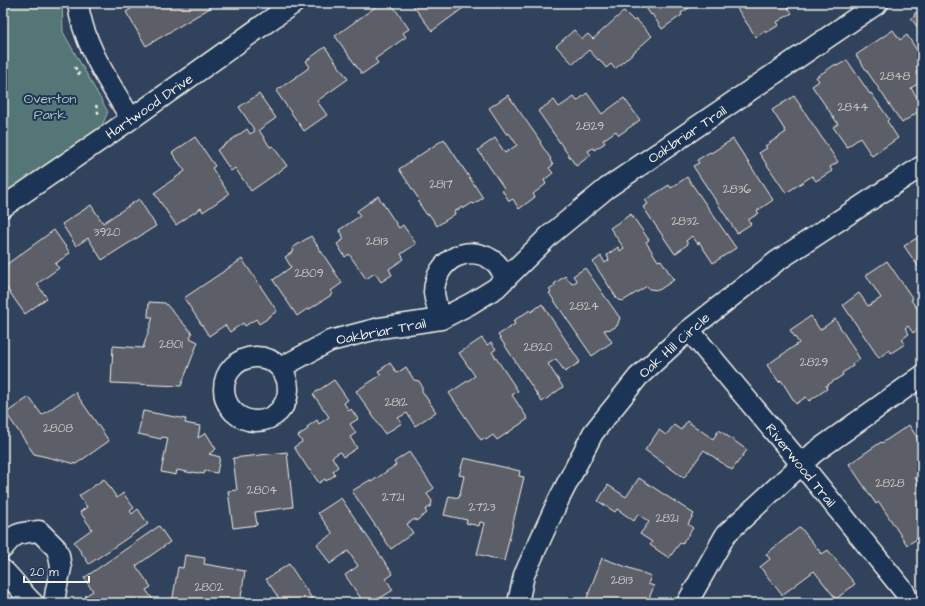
<svg xmlns="http://www.w3.org/2000/svg" width="925" height="606" font-family="'Architects Daughter',sans-serif">
<style>
.green{fill:#547676;stroke:#a4b4af}
.building{fill:#5d5f67;stroke:#f4f1e8}
.lines{fill:none;stroke-linecap:round;stroke-linejoin:round}
.minor-casing{stroke:#f4f1e8;stroke-width:23}
.path{stroke:#f4f1e8;stroke-width:2.5;stroke-dasharray:3 3;stroke-linecap:butt}
.minor{stroke:#1d3557;stroke-width:20}
.labels{text-anchor:middle;stroke-width:4;stroke-linejoin:round;paint-order:stroke}
.number-label{font-size:12px;fill:#ceccc8}
.park-label{font-size:14px;fill:#b4c0ba;stroke:#1d3557}
.street-label{font-size:14px;fill:#f4f1e8;stroke:#1d3557}
</style>
<rect width="100%" height="100%" fill="#30425c"/>
<filter id="ink" filterUnits="userSpaceOnUse"><feTurbulence type="fractalNoise" baseFrequency=".025" numOctaves="2"/><feDisplacementMap in="SourceGraphic" scale="8" xChannelSelector="R" yChannelSelector="G"/><feConvolveMatrix kernelMatrix="1 2 1 2 8 2 1 2 1" color-interpolation-filters="sRGB"/></filter>
<g filter="url(#ink)">
<path class="green" d="M3 3H62L63 32 108 112 100 130 3 195Z"/>
<path class="building" d="M140 3H206L210 8 146 46 126 12Z
M381 3H391L409 29 403 33 406 37 375 59 378 63 362 74 335 36Z
M411 3H470L432 31Z
M643 3H697L681 13 682 15 662 29 652 14 651 15Z
M735 3H801L796 6 795 4 788 8 792 13 777 22 779 25 766 33 765 31 756 37 734 4Z
M922 9V34L911 18 915 16 914 14Z
M624 11 634 21 636 19 652 36 615 69 611 64 606 68 599 59 598 60 589 50 573 64 556 46 574 30 582 39 588 34 593 39Z
M893 30 900 40 907 35 922 58V68L916 72 922 81 911 88 922 105V109L902 123 856 55Z
M325 47 348 79 317 101 327 115 304 131 276 91 310 67 306 61Z
M847 60 870 94 871 93 889 119 887 121 898 138 872 156 860 138 847 147 833 127 838 124 812 86 819 81 816 77 836 64 837 66Z
M587 93 602 114 624 98 640 120 619 135 616 131 603 140 605 143 594 150 593 148 588 151 591 155 576 166 538 111 554 100 559 107 574 97 577 101Z
M259 94 276 118 259 130 270 147 273 146 287 166 251 191 235 168 231 171 217 150 247 129 250 134 255 131 239 107Z
M508 95 541 142 540 143 551 159 550 160 553 165 549 168 553 173 544 180 546 184 533 194 535 197 519 209 513 199 509 201 502 190 504 188 478 150 495 138 505 153 517 145 509 133 507 135 489 108Z
M794 96 838 162 830 167 832 171 816 181 812 176 786 193 759 153 767 148 765 146 786 132 772 110Z
M195 137 215 166 212 168 229 194 203 212 201 208 176 225 154 193 185 171 172 153Z
M444 139 483 198 474 204 472 203 463 209 462 207 454 212 455 214 437 226 429 214 427 215 418 202 420 201 399 169Z
M733 139 773 200 757 211 759 213 748 220 751 224 737 233 693 166 699 163 697 160 710 152 711 153Z
M687 177 736 248 713 263 699 242 698 244 692 236 686 241 688 244 675 254 643 207 648 204 645 200 669 185 671 188Z
M378 196 399 228 403 225 416 244 401 254 404 259 389 269 392 275 381 282 375 273 366 279 349 254 345 257 337 244 344 239 342 236 343 235 339 230 360 216 357 211Z
M139 199 156 226 102 260 88 238 76 246 62 224 91 205 103 223Z
M631 214 649 240 646 242 658 261 661 260 674 280 659 290 649 289 647 286 623 301 618 300 593 262 601 256 605 263 609 260 607 255 618 247 620 251 624 248 610 228Z
M54 230 70 253 55 264 59 268 37 284 47 298 25 314 3 283V267Z
M311 236 342 283 331 291 333 294 308 310 307 309 297 316 273 280 291 267 285 257 294 251 292 248Z
M920 236 922 239V272L904 246Z
M242 259 277 311 267 318V319L259 324 256 319 245 326 243 323 230 332 225 325 209 336 184 298Z
M887 261 913 299 911 300 922 315V326L913 333 908 326 905 328 909 334 902 339 905 344 891 353 889 350 879 358 843 305 859 293 868 306 881 298 866 275Z
M585 268 620 318 617 326 612 329 604 330 612 342 592 356 549 293 551 292 549 290 555 286 554 284 565 276 572 284 577 281 573 276Z
M149 302 165 303 192 333 190 338 198 342 181 386 111 383 113 346 143 348 153 317H148Z
M542 304 580 362 565 372 556 359 548 364 563 387 542 402 498 335 515 324 513 321 530 310 531 312Z
M811 316 820 330 835 319 860 359 852 364 853 366 842 373 843 375 826 386 827 389 809 401 806 397 796 404 781 380 779 382 767 365 799 343 790 330Z
M482 338 487 345 491 342 496 349 492 352 518 391 512 395 528 419 497 440 493 435 486 440 484 438 481 440 449 393 475 376 459 353Z
M390 363 397 373 406 367 414 380 419 381 422 386V391L436 412 415 426 407 413 398 418 402 423 385 434 356 391 381 375 378 371Z
M334 380 348 400 344 403 349 411 351 409 358 419 350 424 356 433 350 437 357 448 343 457 340 452 332 457 338 467 333 471 335 475 326 481 325 479 319 483 310 470H309L294 447 302 442 298 436 308 429 307 427 317 420 319 424 329 417 313 394Z
M75 392 109 441 76 464 34 454 6 413 29 397 42 415Z
M143 411 186 419 185 423 200 426 198 438 206 433 216 449 209 454 220 457 217 473 205 471 204 474 192 472V473L177 470 176 475 161 472 168 438 162 437 161 439 138 434Z
M687 421 713 439 719 430 747 450 732 470 704 450 684 478 645 450 659 430 666 435 674 425 681 430Z
M909 425 922 445V473L915 478 922 488V536L907 545 879 502 876 504 849 464 881 442 882 443Z
M287 452 293 507 255 512 257 525 233 528 228 491 237 490 233 458Z
M409 452 434 488 427 494 432 501 431 506 425 510 427 513 416 521 415 519 407 524 413 533 391 549 352 491 370 480 371 482 396 465 394 462Z
M464 458 520 471 519 476 524 477 504 561 477 554 485 523 480 522 479 526 466 523 467 520 444 515 449 496 459 498 464 476 459 475Z
M639 478 694 514 688 524 693 528 682 544 680 543 669 558 650 545 652 542 640 534 649 522 638 514 634 521 617 509 615 512 598 501 608 485 626 497Z
M104 479 117 498 123 493 134 508 130 511 132 514 138 509 148 524 89 564 74 542 92 529 80 512 87 507 79 496Z
M341 498 393 574 386 579 393 590 379 599 378 597 369 603H364L345 575 358 566 348 551 330 564 317 544 333 534 318 513Z
M159 526 170 542 136 566 151 587 146 590 154 601 151 603H90L85 596 93 591 84 578Z
M800 527 822 554 828 550 855 584 836 599 814 571 782 595 760 567 770 559 766 554Z
M185 555 205 558 204 564 245 571 240 603H172L178 567 183 568Z
M602 558 651 576 648 584 654 586 647 603H585Z
M289 564 313 600 314 599 316 603H282L266 579Z"/>
<g class="lines">
<g class="minor-casing">
<path id="minor" d="M78 3C82 43 111 85 131 119
M3 207 131 119 294 3
M441 319C439 312 434 299 434 292 435 259 470 241 496 263 500 267 503 274 506 279
M689 330 802 465 904 591 909 603
M224 389a32 32 0 1 1 64 0a32 32 0 1 1-64 0Z
M280 368 330 341 380 328 441 319 470 304 496 288 550 235 607 188 878 3
M3 548C15 532 20 533 39 531L56 548 59 555 61 568 56 590 54 603
M3 570C14 580 22 593 33 603
M518 603 524 575 559 499 593 433 638 377 689 330 777 261 922 166
M687 603 726 534 815 452 922 376"/>
</g>
<path class="path" d="M75 67 80 76
M96 105 99 116"/>
<use href="#minor" class="minor"/>
</g>
</g>
<g class="labels">
<g class="number-label">
<text x="895" y="80">2848</text>
<text x="853" y="111">2844</text>
<text x="590" y="130">2829</text>
<text x="441" y="188">2817</text>
<text x="737" y="193">2836</text>
<text x="685" y="225">2832</text>
<text x="107" y="236">3920</text>
<text x="377" y="245">2813</text>
<text x="309" y="277">2809</text>
<text x="584" y="310">2824</text>
<text x="171" y="348">2801</text>
<text x="538" y="351">2820</text>
<text x="814" y="366">2829</text>
<text x="396" y="406">2812</text>
<text x="58" y="432">2808</text>
<text x="890" y="487">2828</text>
<text x="262" y="494">2804</text>
<text x="393" y="501">2721</text>
<text x="482" y="511">2723</text>
<text x="667" y="522">2821</text>
<text x="622" y="584">2813</text>
<text x="209" y="591">2802</text>
</g>
<g class="park-label">
<text x="50" y="103">Overton<tspan x="50" dy="16">Park</tspan></text>
</g>
<g class="street-label">
<text transform="translate(149 106) rotate(-35)" y="5">Hartwood Drive</text>
<text transform="translate(687 134) rotate(-34)" y="5">Oakbriar Trail</text>
<text transform="translate(381 331) rotate(-11)" y="5">Oakbriar Trail</text>
<text transform="translate(674 345) rotate(-42)" y="5">Oak Hill Circle</text>
<text transform="translate(801 465) rotate(51)" y="5">Riverwood Trail</text>
</g>
</g>
<rect width="925" height="606" fill="none" stroke="#1d3557" stroke-width="16"/>
<rect x="8" y="8" width="909" height="590" fill="none" stroke="#f4f1e8" stroke-width="1.5" filter="url(#ink)"/>
<path d="M24 576v6h65v-6" fill="none" stroke="#f4f1e8" stroke-width="2"/>
<text x="30" y="576" font-size="12" fill="#f4f1e8" stroke="#1d3557" stroke-width="3" paint-order="stroke">20 m</text>
</svg>
